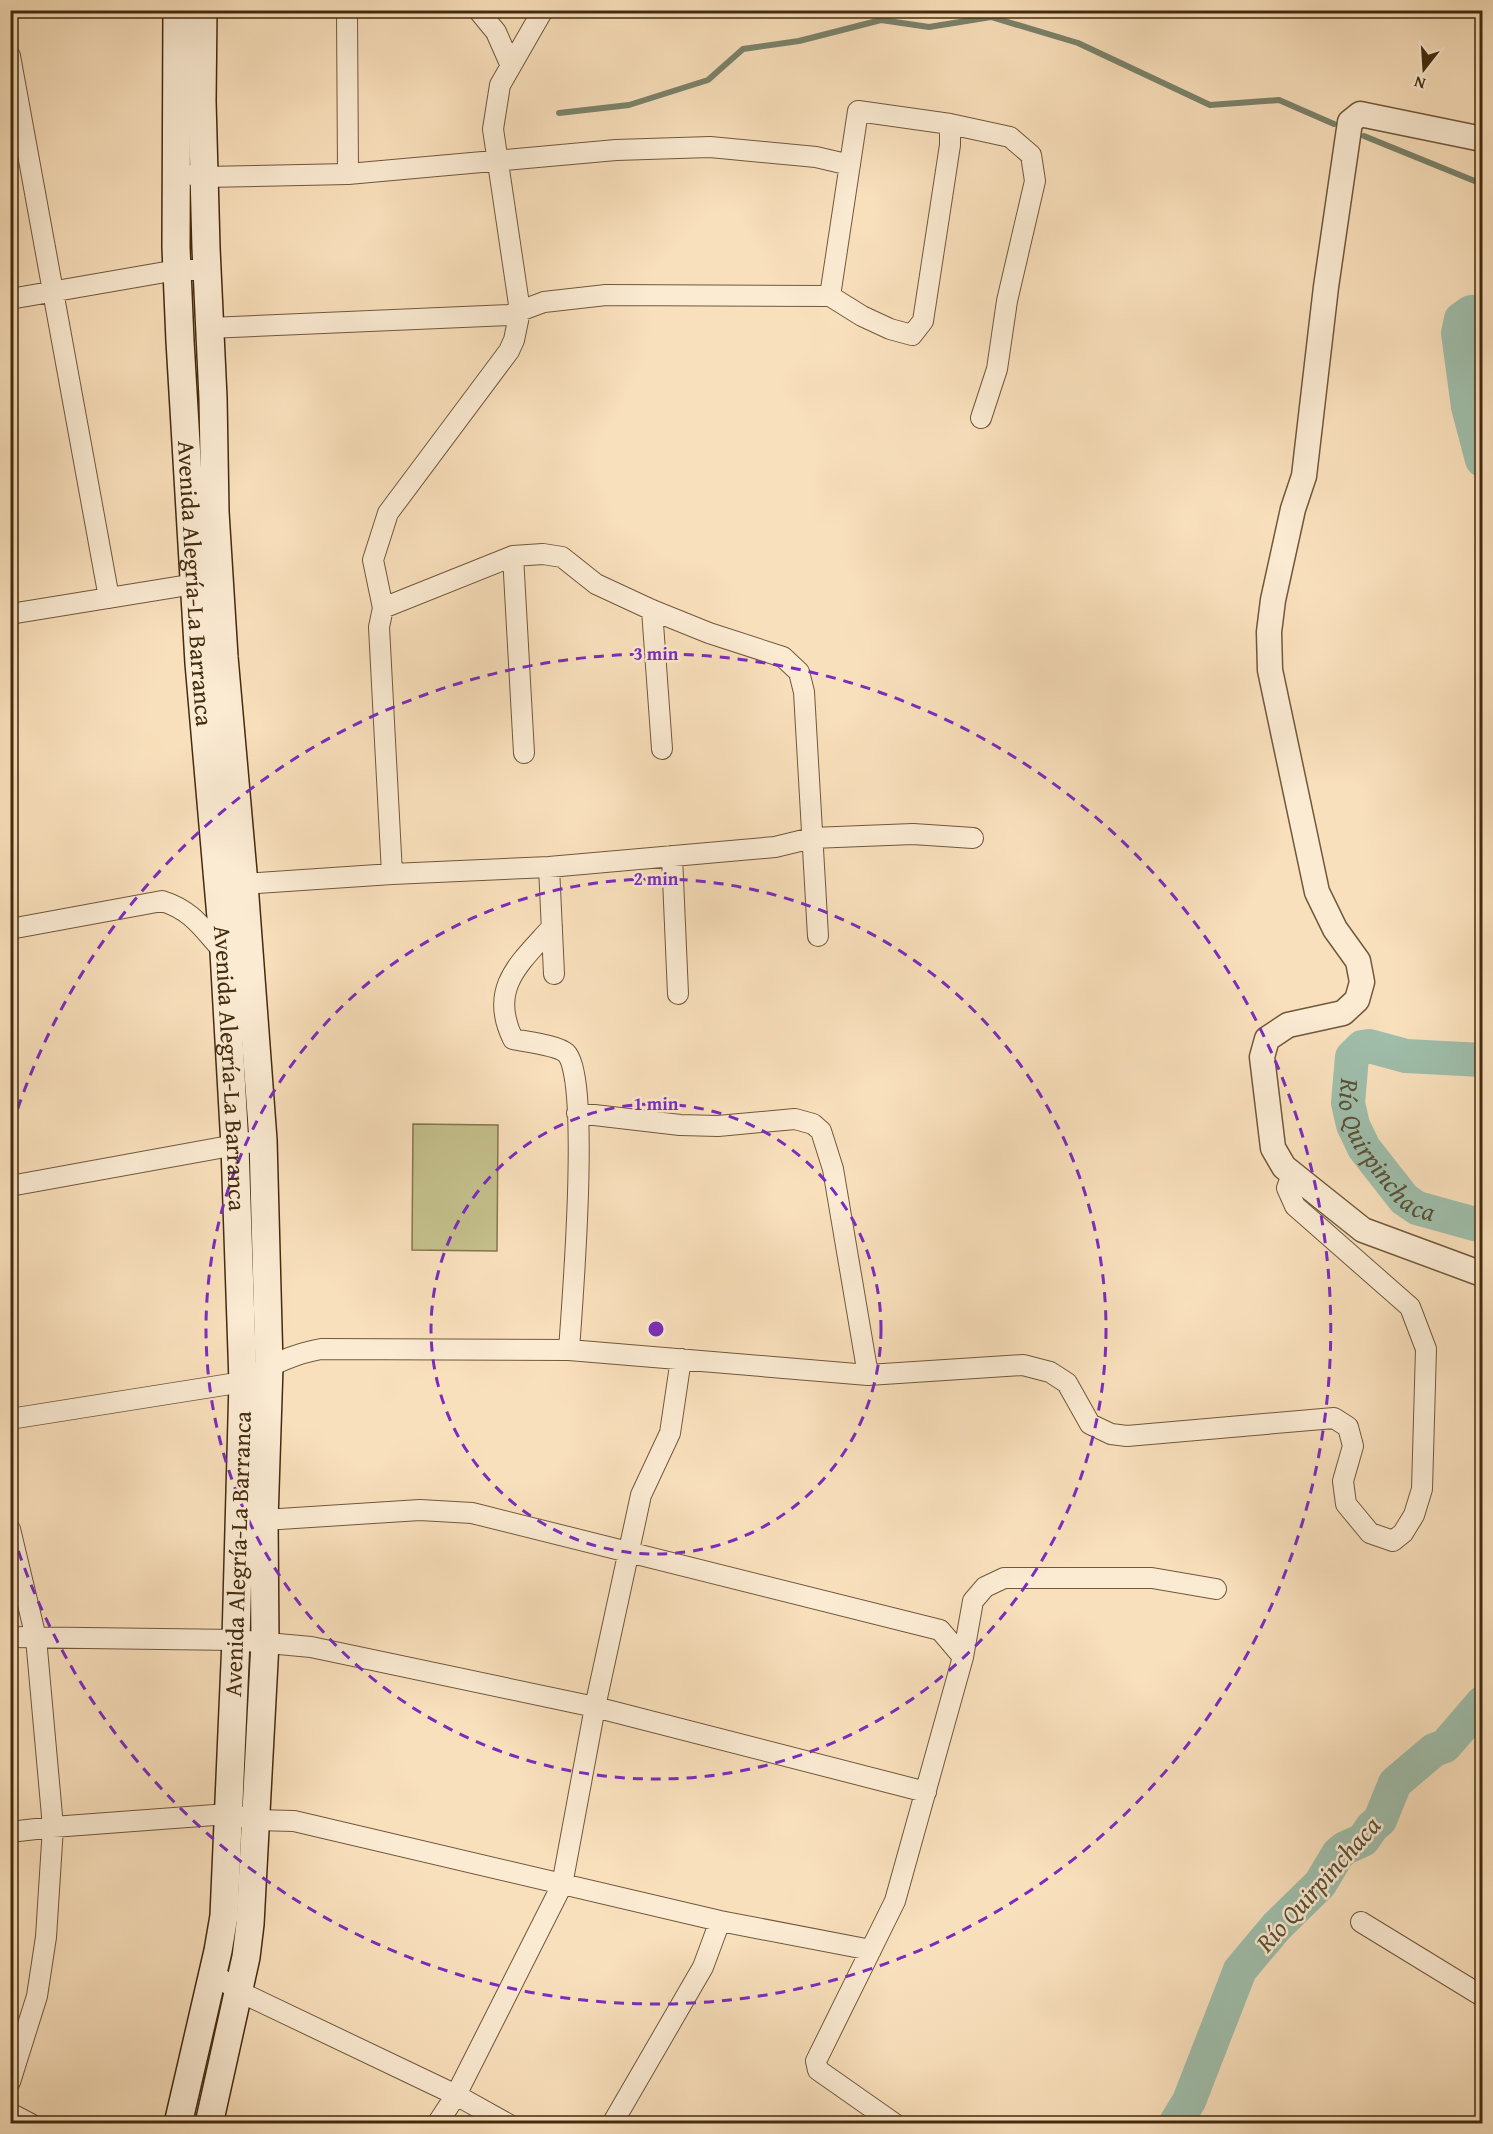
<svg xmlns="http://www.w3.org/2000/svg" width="1493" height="2134" font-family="'Gentium Book Plus',serif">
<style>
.green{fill:#c4c08c;stroke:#84764d;stroke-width:1.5}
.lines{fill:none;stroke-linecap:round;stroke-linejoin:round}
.stream{stroke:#7a836c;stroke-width:6}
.river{stroke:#9fbeab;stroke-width:34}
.minor-casing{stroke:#70583a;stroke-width:22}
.tertiary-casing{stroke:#70583a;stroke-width:27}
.secondary-casing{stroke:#432b0e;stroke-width:30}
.minor{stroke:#fbebd3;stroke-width:20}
.tertiary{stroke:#fbebd3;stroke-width:24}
.secondary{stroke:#fbebd3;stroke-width:27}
.ring{fill:none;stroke:#7b2cbf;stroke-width:3;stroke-dasharray:10 8}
.labels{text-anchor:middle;stroke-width:5;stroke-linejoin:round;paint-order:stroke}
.street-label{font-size:24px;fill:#432b0e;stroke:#fbebd3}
.water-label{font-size:26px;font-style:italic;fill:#5a5035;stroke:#fbebd3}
.centre{fill:#7b2cbf;stroke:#fbebd3;stroke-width:3}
.ring-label{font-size:18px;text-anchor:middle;font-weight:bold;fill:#7b2cbf;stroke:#fbebd3;stroke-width:5;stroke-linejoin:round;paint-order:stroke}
</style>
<rect width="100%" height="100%" fill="#f9e0bc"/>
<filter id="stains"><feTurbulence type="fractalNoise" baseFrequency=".00333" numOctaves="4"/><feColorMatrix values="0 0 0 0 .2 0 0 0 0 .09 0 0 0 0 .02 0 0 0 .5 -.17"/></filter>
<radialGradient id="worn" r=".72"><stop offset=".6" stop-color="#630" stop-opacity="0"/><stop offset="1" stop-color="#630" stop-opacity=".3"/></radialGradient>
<path class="green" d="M413 1124 498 1125 497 1251 412 1250Z"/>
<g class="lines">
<path class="stream" d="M559 113 629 105 708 80 743 49 799 41 881 20 929 27 991 17 1078 43 1210 105 1279 100 1334 124
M1364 136 1482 184"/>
<g class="river">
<path d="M1482 312H1471L1461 319 1458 333 1468 407 1482 460"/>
<path id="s1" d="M1482 1060 1406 1056 1369 1046 1362 1047 1352 1057 1348 1103 1353 1125 1364 1148 1404 1199 1417 1208 1482 1226"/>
<path d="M1175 2124 1189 2101 1240 1970 1277 1926 1320 1884 1338 1854 1345 1848 1363 1840 1372 1827 1380 1820 1395 1783 1434 1750 1445 1746 1482 1703"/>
</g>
<g class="minor-casing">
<path id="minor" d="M347 10 348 174 616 150 710 147 816 157 850 165
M478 10 496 32 511 66
M10 56 109 598
M192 175 204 177 348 174
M830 296 858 111 950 124
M10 299 177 270H207
M209 328 509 315 544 302 606 295 830 296 862 316 890 329 912 335 923 321 950 145V124L1010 137 1031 155 1035 181 1007 301 997 369 981 418
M513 556 524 753
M383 608 373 560 388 513 509 351 514 340 520 311 493 129 500 85 543 10
M652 610 662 749
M10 614 207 582
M672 856 678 994
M549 867 554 974
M392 874 379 627 383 608 513 556 543 554 562 557 596 584 652 610 709 633 783 657 799 672 804 692 818 936
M244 884 392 874 549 867 775 847 812 838 913 834 973 838
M552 927C520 963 488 988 513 1039 526 1042 557 1045 566 1053 591 1075 572 1306 569 1350
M10 929 162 901C194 911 203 930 225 953
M577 1113 680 1125 718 1126 795 1119 813 1124 821 1131 833 1169 868 1375
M10 1186 263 1140
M10 1419 243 1382C268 1366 292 1354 321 1349L569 1350 868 1375 1023 1365 1050 1372 1067 1383 1090 1424 1111 1434 1127 1436 1334 1418 1348 1427 1353 1446 1343 1481 1346 1504 1370 1533 1393 1541 1403 1533 1414 1515 1422 1489 1426 1349 1410 1307 1295 1206 1287 1188 1292 1174
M252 1518 264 1520 420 1510 472 1513 940 1630 963 1657
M10 1529 36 1638 53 1827 46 1937 37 1996 10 2082
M10 1637 236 1640 311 1647 595 1707 926 1792
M10 1832 53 1827 228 1814 256 1820 294 1821 720 1921 871 1950
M1361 1922 1482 1996
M213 1973 238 1991 456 2095 508 2124
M10 2113 31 2124
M437 2124 456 2095 562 1885 595 1707 641 1495 670 1433 681 1359
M612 2124 703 1967 720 1921
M895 2124 818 2070 816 2061 895 1901 963 1657 973 1601 985 1587 1004 1578H1152L1216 1589"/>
</g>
<g class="tertiary-casing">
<path id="tertiary" d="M1482 139 1360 114 1350 122 1326 287 1304 476 1293 509 1273 600 1269 632 1270 670 1317 892 1335 929 1358 961 1362 982 1357 1000 1343 1013 1288 1025 1267 1039 1262 1057 1273 1148 1284 1167 1363 1230 1482 1274"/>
</g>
<g class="secondary-casing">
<g id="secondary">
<path id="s2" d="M177 10 176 247 180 341 199 663 224 952 235 1146 243 1382 236 1640 224 1916 218 1951 178 2124"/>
<path d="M203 10 202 101 206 248 213 398 215 512 224 657 244 884 263 1140 269 1366 264 1520 265 1643 250 1924 246 1957 209 2124"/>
</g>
</g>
<use href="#minor" class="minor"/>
<use href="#tertiary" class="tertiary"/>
<use href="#secondary" class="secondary"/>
</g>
<g class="ring">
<circle cx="656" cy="1329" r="225"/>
<circle cx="656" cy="1329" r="450"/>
<path d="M12 1126A675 675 0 1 1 12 1532"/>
</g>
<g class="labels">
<g class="street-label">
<text dy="8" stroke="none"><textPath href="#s2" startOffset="574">Avenida Alegría-La Barranca</textPath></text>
<text dy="8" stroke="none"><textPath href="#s2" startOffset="1060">Avenida Alegría-La Barranca</textPath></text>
<text transform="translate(238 1554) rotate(-88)" y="8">Avenida Alegría-La Barranca</text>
</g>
<g class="water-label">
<text dy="9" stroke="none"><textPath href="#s1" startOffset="243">Río Quirpinchaca</textPath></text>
<text transform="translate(1318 1884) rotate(-48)" y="9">Río Quirpinchaca</text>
</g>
</g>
<circle cx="656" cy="1329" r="9" class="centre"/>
<g class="ring-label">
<text x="656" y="660">3 min</text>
<text x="656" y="885">2 min</text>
<text x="656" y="1110">1 min</text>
</g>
<rect width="1493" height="2134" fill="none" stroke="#f9e0bc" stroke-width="36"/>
<rect x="12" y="12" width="1469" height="2110" fill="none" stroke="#432b0e" stroke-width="3"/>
<rect x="18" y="18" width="1457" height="2098" fill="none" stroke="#432b0e" stroke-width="1.5"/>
<g transform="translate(1424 69) rotate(197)" stroke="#fbebd3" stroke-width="4.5" paint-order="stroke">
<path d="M0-4.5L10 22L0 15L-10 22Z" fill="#432b0e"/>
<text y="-9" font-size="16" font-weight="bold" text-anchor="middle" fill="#432b0e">N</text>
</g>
<rect width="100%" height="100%" filter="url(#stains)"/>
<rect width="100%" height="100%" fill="url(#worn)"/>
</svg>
